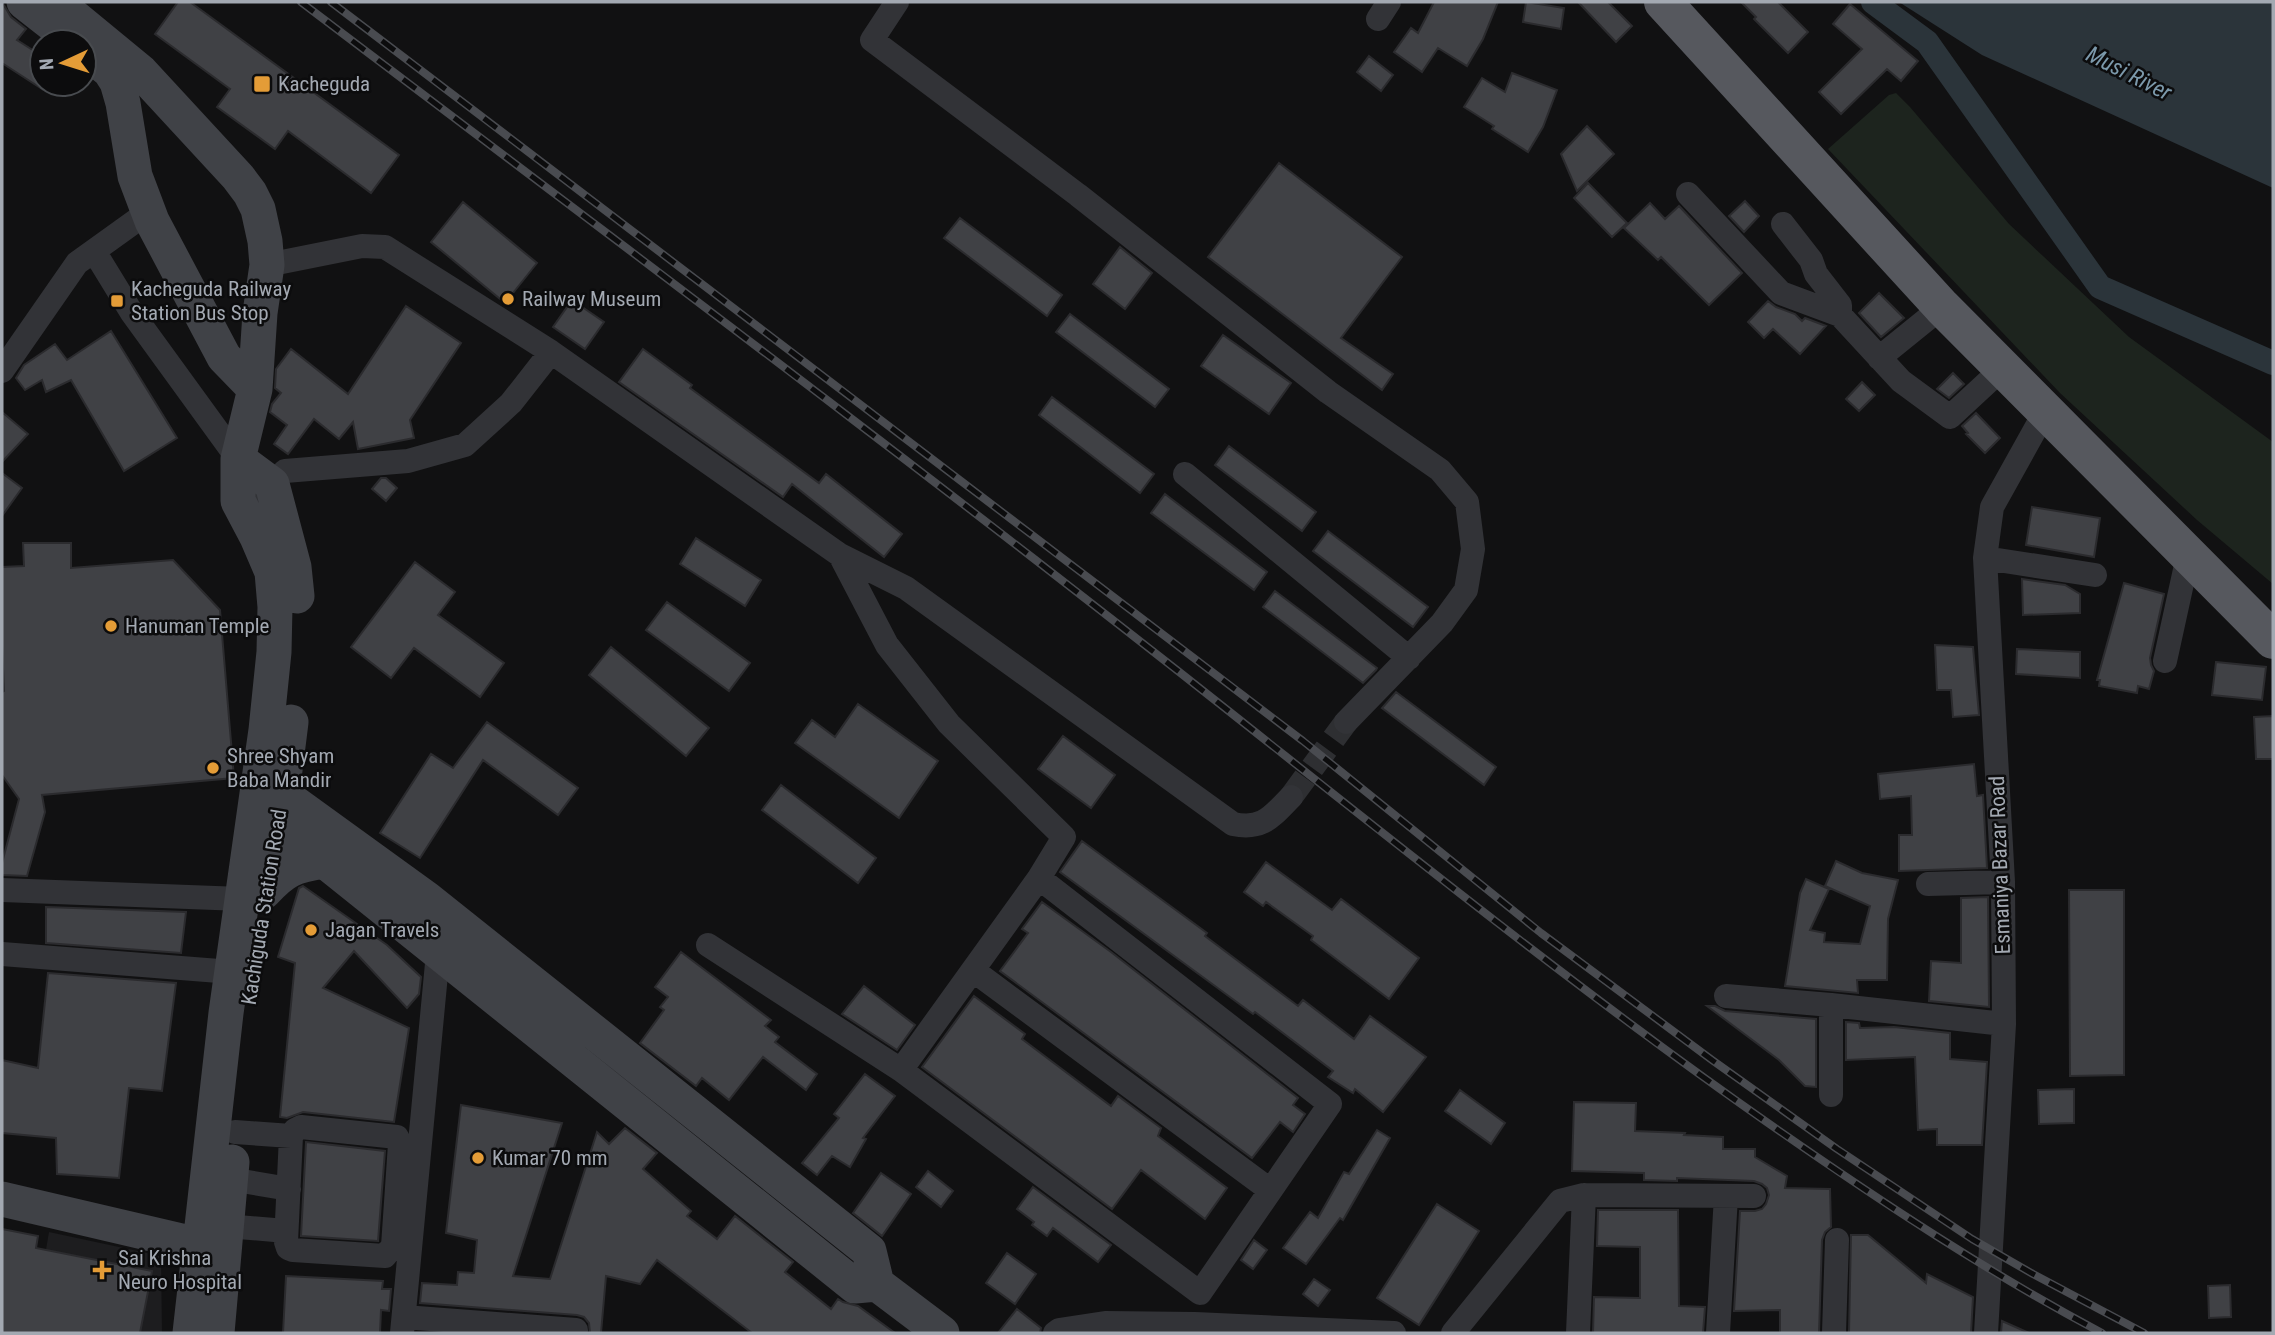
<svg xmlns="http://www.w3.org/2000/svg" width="2275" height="1335" font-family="'Roboto Condensed',sans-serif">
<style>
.built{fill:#1d1d1f}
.green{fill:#1d241e}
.water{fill:#2b343a}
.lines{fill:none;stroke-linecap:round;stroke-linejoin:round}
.canal{stroke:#2b343a;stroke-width:24}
.building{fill:#404145;stroke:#2b2b2e;stroke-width:2}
.minor-tunnel{stroke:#2e2f32;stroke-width:24;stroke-dasharray:24 12;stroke-linecap:butt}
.minor{stroke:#323337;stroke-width:24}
.secondary{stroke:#404247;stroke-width:35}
.trunk{stroke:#56585e;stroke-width:38}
.rail-casing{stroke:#494b50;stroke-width:8}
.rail{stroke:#0c0c0d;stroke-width:5;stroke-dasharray:16;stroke-linecap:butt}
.poi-dot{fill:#e49c37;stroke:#0c0c0d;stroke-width:2.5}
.labels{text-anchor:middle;stroke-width:5;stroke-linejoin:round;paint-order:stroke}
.poi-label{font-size:21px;fill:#a3a9b2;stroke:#0c0c0d;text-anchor:start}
.street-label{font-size:21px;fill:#a3a9b2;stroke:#0c0c0d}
.water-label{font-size:23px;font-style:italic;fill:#7c99ab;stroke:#0c0c0d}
</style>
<rect width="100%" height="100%" fill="#111112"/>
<path class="built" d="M49 1232 161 1256 162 1333H2V1283L39 1291Z"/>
<path class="green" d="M1896 93 1910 107 2009 224 2129 337 2273 442V584L2197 520 2060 393 1828 149 1889 95Z"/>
<path class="water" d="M1899 2H2273V188L1982 55Z"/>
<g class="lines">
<path class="canal" d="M1873 2 1927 42 2100 287 2273 363"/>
</g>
<path class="building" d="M2 2 11 17 26 29 17 40 42 56V89L2 63Z
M178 2H190L399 155 371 193 288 131 275 149 217 107 230 89 155 34Z
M1434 2H1498L1483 39 1467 66 1438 48 1422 72 1394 52 1411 28 1418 33Z
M1526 2 1564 8 1561 29 1523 22Z
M1578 2H1608L1632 26 1616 42Z
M1741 2H1778L1808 32 1788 53 1754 19 1756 17Z
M1850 4 1918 61 1901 81 1887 69 1841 114 1819 92 1862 49 1833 24Z
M1369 56 1393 75 1381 91 1357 72Z
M1512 73 1557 90 1543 127 1528 152 1492 129 1494 126 1464 107 1482 78 1505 92Z
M1587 126 1614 154 1577 191 1561 154Z
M1279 163 1402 257 1341 338 1393 374 1382 390 1208 257Z
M1588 183 1627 223 1612 237 1574 198Z
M1745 201 1759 216 1744 232 1729 216Z
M463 202 537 263 505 303 431 242Z
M1650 203 1665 219 1679 206 1742 273 1709 305 1661 257 1658 260 1624 228Z
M960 218 1062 295 1047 316 944 238Z
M1120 247 1152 273 1125 309 1093 284Z
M1879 293 1904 318 1881 337 1859 313Z
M572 300 604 322 585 349 553 327Z
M1768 301 1776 307 1795 314 1802 321 1805 318 1826 326 1800 354 1773 329 1764 338 1748 322Z
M406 306 461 343 410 420 414 438 358 449 353 422 339 439 314 419 288 454 274 444 287 425 270 412 272 404 281 393 275 388 276 369 291 349 348 394Z
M1070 314 1169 389 1155 407 1056 332Z
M111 331 177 438 124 471 71 380 46 392 42 380 25 390 16 378 24 365 55 344 67 360Z
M1223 335 1291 383 1269 414 1201 366Z
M643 349 692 385 690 388 819 483 826 474 902 534 884 557 792 484 783 497 619 382Z
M1953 373 1964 384 1949 398 1937 389Z
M1862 382 1875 395 1859 411 1846 399Z
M1052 397 1154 474 1140 493 1039 415Z
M2 412 28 434 2 462Z
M1976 413 2000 438 1985 453 1966 434 1968 433 1962 426Z
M1229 446 1316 512 1302 531 1215 465Z
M2 473 22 488 2 516Z
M381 478H386L397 488 386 501 372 489Z
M1165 494 1267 572 1254 590 1151 513Z
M2032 507 2100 518 2094 557 2026 545Z
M1328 531 1428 607 1413 627 1313 551Z
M696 538 761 580 745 606 680 564Z
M23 543H71V568L173 560 220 610 234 778 42 795 45 812 27 876 2 875V863L19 799 2 775V692L4 691 2 646V567L24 566Z
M415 562 455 592 438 615 504 663 480 697 414 648 391 678 351 647Z
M2022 579 2065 585 2080 594V613L2023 615Z
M2124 583 2164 594 2150 658 2151 665 2154 671 2149 689 2138 686 2137 693 2099 686 2100 680H2097Z
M1275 591 1377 668 1376 670 1363 683 1263 607Z
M667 602 750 663 729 691 646 630Z
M1935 645 1973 647 1979 715 1953 717 1951 690H1937Z
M611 647 709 728 686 756 589 675Z
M2017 649 2080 652V678L2016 674Z
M2216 662 2266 667 2262 700 2212 695Z
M1396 692 1496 767 1484 785 1382 708Z
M858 704 938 761 899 818 795 743 812 720 835 737Z
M2273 716V759H2256L2254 717Z
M487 722 578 788 558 815 483 760 420 858 380 833 431 754 453 768Z
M1063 736 1115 775 1091 808 1038 769Z
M1974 764 1977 796 1983 795 1987 868 1899 871V835H1912L1911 796 1880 799 1878 774Z
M781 785 876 858 858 883 762 810Z
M1082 841 1207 933 1205 936 1298 1006 1303 1000 1354 1039 1370 1016 1426 1057 1383 1112 1355 1089 1353 1093 1328 1077 1333 1071 1255 1012 1253 1014 1060 872Z
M1836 861 1862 873 1898 880 1888 919 1887 980H1857L1858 993 1785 986 1800 893 1806 879 1829 889 1810 930 1825 933 1824 942 1860 944 1870 906 1825 886Z
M1266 862 1332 910 1341 899 1419 958 1389 999 1311 940 1313 936 1266 902 1263 906 1244 892Z
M303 886 387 945 421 977 419 994 407 1008 354 951 323 988 409 1028 394 1122 303 1112 287 1118 280 1117 295 963 278 957 299 888Z
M2069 890H2124V1075L2070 1076Z
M1988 897 1989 1007 1929 1001 1931 961 1961 963V898Z
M1042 902 1111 952 1298 1098 1293 1105 1305 1114 1293 1132 1280 1122 1252 1158 1000 971 1028 933 1022 929Z
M46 907 186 912 181 953 46 943Z
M681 952 771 1020 765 1026 779 1037 775 1042 817 1074 806 1090 763 1057 729 1100 702 1078 696 1086 640 1043 664 1010 660 1007 668 997 655 987Z
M48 973 176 983 162 1091 129 1088 119 1178 57 1174 56 1138 2 1133V1060L38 1068Z
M864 986 915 1025 897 1050 842 1014Z
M974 996 1025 1034 1022 1039 1111 1106 1118 1096 1161 1128 1158 1136 1227 1188 1205 1219 1141 1170 1112 1209 922 1067Z
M1707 1006H1715L1725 1011 1816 1019V1087L1805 1086 1779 1060Z
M1846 1022 1859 1023 1860 1028 1894 1027 1950 1033V1059L1987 1062 1982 1145H1937V1129L1918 1130 1915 1057 1846 1060Z
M865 1074 895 1096 863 1138 866 1139 850 1167 832 1156 817 1175 802 1163 839 1118 834 1114Z
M2074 1089V1123L2039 1124 2038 1090Z
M1460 1090 1505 1123 1491 1144 1445 1111Z
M1574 1102 1636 1103 1635 1131 1685 1133 1684 1135 1723 1137V1149H1755V1157L1787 1176 1785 1188 1830 1189 1831 1227 1825 1232 1822 1240 1819 1333H1780V1310L1734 1311 1740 1211H1755L1762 1209 1766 1204 1769 1195 1767 1188 1762 1184 1754 1181 1677 1178V1181L1644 1180V1173L1572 1171Z
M461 1105 562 1123 513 1276 550 1279 597 1132 609 1144 625 1128 657 1153 643 1169 691 1211 687 1216 717 1239 735 1216 793 1262 785 1272 831 1309 838 1299 843 1302 858 1306 895 1333H752L657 1260 640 1284 606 1276 601 1333H590L589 1323 584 1317 577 1315 420 1303 422 1283 457 1285 458 1272 474 1273 477 1240 446 1233Z
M1377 1130 1390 1138 1343 1220 1340 1218 1306 1264 1283 1248 1310 1212 1318 1218 1344 1172 1349 1174Z
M306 1142 385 1151 378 1241 301 1236Z
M928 1171 953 1191 941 1207 916 1187Z
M881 1173 911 1194 882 1236 853 1213Z
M1033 1187 1111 1245 1098 1262 1053 1228 1047 1236 1032 1225 1034 1222 1017 1209Z
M1437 1204 1479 1231 1419 1325 1377 1298Z
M1598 1210H1678L1679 1306 1705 1307 1703 1333H1593L1594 1297 1640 1298V1247L1597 1246Z
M2 1229 38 1236 36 1248 152 1271 140 1333H2Z
M1851 1235H1868L1926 1283 1927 1274 1973 1297 1971 1333H1849Z
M1254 1240 1267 1250 1253 1269 1241 1260Z
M1007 1253 1036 1274 1015 1304 986 1283Z
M286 1276 383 1281 382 1289H391L389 1311 381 1310 380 1333H283Z
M1314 1279 1330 1290 1318 1306 1303 1294Z
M2230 1285 2231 1317 2209 1318 2208 1286Z
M1017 1309 1041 1328 1040 1333H998Z
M2002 1321 2029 1333H2001Z"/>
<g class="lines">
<path class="minor-tunnel" d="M1291 797 1346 722"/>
<path class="minor" d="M897 2 872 40 1078 195 1328 392 1440 470 1467 502 1473 549 1466 590 1442 623 1346 722
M1378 19 1389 2
M1688 194 1781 293 1840 315 1901 381 1950 417 2004 367
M1783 224 1811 260 1816 274 1840 305V315
M94 251 132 313 238 459
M267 265 362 246 385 247 551 352 840 555 906 588 1233 824C1263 830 1271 817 1291 797
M1879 358 1942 307
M2 371 77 263 148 212
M1185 474 1409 658
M259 491 272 484 285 471 408 461 465 445 511 403 551 352
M840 555 887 645 949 724 1064 837 1039 878 901 1070
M1985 558 2095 575
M2165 661 2188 556
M1928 884 2003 882
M2 890 242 899
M708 945 901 1070 1200 1293 1330 1104 1039 878
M2 954 232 972
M974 971 1270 1190
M1726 996 1831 1005 2004 1024
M1831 1095V1005
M301 1127 397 1137 400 1144 393 1246 385 1256 293 1250 288 1248 286 1242 291 1136 295 1130Z
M235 1132 291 1136
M230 1179 289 1189
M226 1226 286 1231
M404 1317 576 1330
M402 1333 438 953
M1055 1333 1059 1330 1105 1323 1195 1324 1394 1333
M1453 1333 1560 1201 1584 1195 1754 1196
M1578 1333 1584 1195
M1718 1333 1726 1196
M1834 1333 1837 1240
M1986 1333 2004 1024 2003 882 1985 558 1992 507 2046 410"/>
<path class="secondary" d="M24 2 70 38
M56 2 141 72 238 177 250 193 258 209 265 241 267 265 260 313 255 389 238 459V501L257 537 272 572 275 607 274 652 266 730 226 1013 190 1333
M85 50 110 71 117 82 123 103 135 176 152 221 224 357 255 389
M238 459 272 484 294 567 297 596
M265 786 282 794 427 899 869 1251 877 1284 942 1333
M259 811 276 822 855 1286 877 1284
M272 846 282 794 291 722
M264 892C285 869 294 866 324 861
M2 1199 220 1250
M217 1333 232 1162"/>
<path class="trunk" d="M1663 2 1942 307 2273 640"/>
<g class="rail-casing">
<path id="rail" d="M301 2C594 224 889 444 1178 671 1376 827 1571 986 1778 1130 1883 1203 1989 1273 2102 1333
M331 2 1303 741 1541 933 1712 1060 1837 1149 1972 1239 2033 1274 2144 1333"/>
</g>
<use href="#rail" class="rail"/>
</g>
<g class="poi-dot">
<rect x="253" y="75" width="18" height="18" rx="3.5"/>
<circle cx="508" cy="299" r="7"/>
<rect x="110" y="294" width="14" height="14" rx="3.5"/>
<circle cx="111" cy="626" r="7"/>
<circle cx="213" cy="768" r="7"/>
<circle cx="311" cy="930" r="7"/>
<circle cx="478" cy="1158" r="7"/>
<path d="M98.5 1259.5h7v7h7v7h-7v7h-7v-7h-7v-7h7z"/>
</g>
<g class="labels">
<g class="poi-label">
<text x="278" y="91">Kacheguda</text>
<text x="131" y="296">Kacheguda Railway<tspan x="131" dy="24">Station Bus Stop</tspan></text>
<text x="522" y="306">Railway Museum</text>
<text x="125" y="633">Hanuman Temple</text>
<text x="227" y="763">Shree Shyam<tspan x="227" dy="24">Baba Mandir</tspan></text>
<text x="325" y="937">Jagan Travels</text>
<text x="492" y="1165">Kumar 70 mm</text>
<text x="118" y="1265">Sai Krishna<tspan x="118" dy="24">Neuro Hospital</tspan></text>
</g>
<g class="street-label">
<text transform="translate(2000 865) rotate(-92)" y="7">Esmaniya Bazar Road</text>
<text transform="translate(264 907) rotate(-81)" y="7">Kachiguda Station Road</text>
</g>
<g class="water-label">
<text transform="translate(2129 73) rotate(27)" y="8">Musi River</text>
</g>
</g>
<rect width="2275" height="1335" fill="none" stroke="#a3a9b2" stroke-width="7"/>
<g transform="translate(63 63) rotate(266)"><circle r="33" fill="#0c0c0d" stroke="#484b4f" stroke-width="2"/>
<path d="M0-5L12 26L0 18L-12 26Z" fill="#e49c37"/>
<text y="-10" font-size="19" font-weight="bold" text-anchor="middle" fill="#a3a9b2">N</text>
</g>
</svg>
